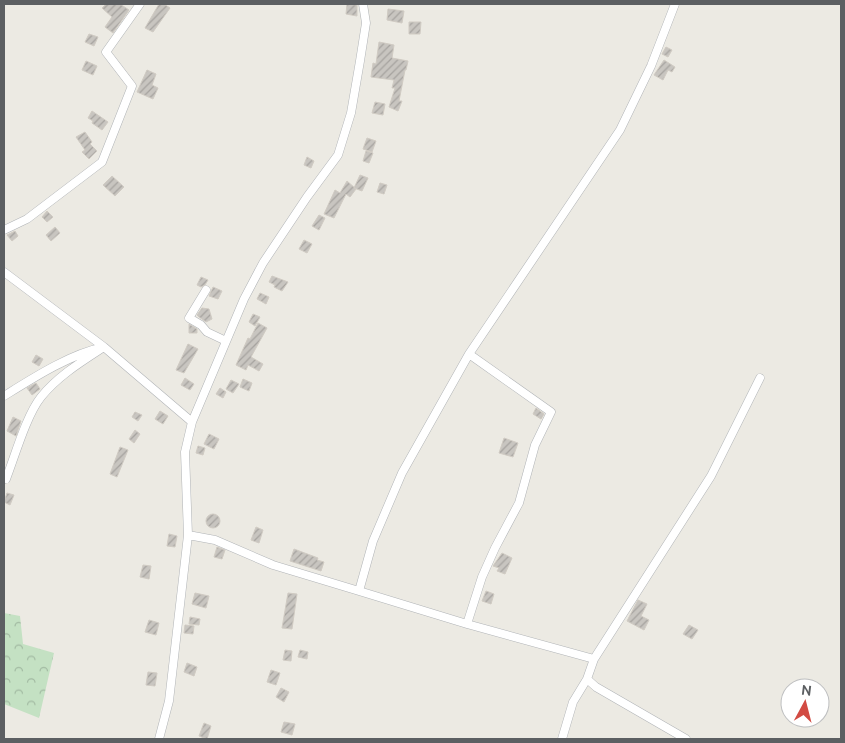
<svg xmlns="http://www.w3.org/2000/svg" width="845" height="743" font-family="Ubuntu,sans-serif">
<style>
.forest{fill:url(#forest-crowns)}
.building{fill:url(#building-hatch);stroke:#d0cbc3}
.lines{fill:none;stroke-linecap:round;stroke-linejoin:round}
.minor-casing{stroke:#b1b4b7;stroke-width:9}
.minor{stroke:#fff;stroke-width:8}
</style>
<defs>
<pattern id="forest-crowns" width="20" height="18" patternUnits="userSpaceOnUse" patternTransform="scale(1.25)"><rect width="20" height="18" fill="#c4e1c3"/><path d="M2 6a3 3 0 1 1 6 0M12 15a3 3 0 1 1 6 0" fill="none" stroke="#a2baa2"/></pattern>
<pattern id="building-hatch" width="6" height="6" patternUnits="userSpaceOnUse" patternTransform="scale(1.25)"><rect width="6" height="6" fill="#c8c5c0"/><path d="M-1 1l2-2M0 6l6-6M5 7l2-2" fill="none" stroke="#a6a39f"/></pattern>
</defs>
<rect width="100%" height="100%" fill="#eceae3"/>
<path class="forest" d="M4 613 20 616 23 644 54 653 39 718 4 704Z"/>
<path class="building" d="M106 4H120L129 10 113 33 105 27 112 17 102 8Z
M159 4H164L170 8 153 32 145 28Z
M347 4 357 5V16L346 14Z
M388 9 404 11 402 23 387 20Z
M409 22H421L420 34H409Z
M89 34 98 37 94 46 85 42Z
M379 42 394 45 392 58 408 61 406 70H405L399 101H402L398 111 389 107 395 88H392L394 80 371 77 373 63 376 64Z
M666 47 672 50 668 57 662 54Z
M664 60 675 67 672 72 668 70 663 80 654 75Z
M86 61 97 66 93 75 82 70Z
M147 70 156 74 152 85 158 88 153 99 137 92Z
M375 102 385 104 383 115 372 113Z
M92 111 108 122 102 130 92 123 93 121 88 118Z
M85 132 92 142 90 144 97 151 89 159 82 152 85 150 76 137Z
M367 138 376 141 372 152 363 149Z
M366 151 373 153 369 163 363 161Z
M307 157 314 161 311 168 304 165Z
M360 175 368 178 362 191 354 188Z
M112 176 124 187 115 196 103 185Z
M347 181 356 189 350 197 346 194 334 218 324 214 335 190 340 193Z
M380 183 387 185 384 194 377 192Z
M47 211 53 217 47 222 42 217Z
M319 215 325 218 319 230 312 226Z
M55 227 60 233 51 241 46 235Z
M15 231 18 236 12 241 7 235Z
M304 240 312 244 307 253 299 249Z
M272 276 288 282 282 291 274 287 275 285 269 282Z
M201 277 208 280 205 285 201 287 197 285Z
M213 287 222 291 218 299 209 296Z
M260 293 269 297 266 304 257 299Z
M202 308 209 309 212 319 206 322 199 317 197 315Z
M253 314 260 317 255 326 249 322Z
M258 323 267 328 251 357 263 364 259 371 248 365 246 370 236 365 248 338 250 339Z
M189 324 197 329V333H189Z
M188 344 198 349 184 373 176 370Z
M36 355 43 359 39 366 32 362Z
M185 378 194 384 190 390 181 385Z
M243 379 252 383 249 391 240 387Z
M231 380 239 384 233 393 226 389Z
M36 383 40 389 32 395 27 388Z
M220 388 226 392 223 398 216 394Z
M536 408 544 414 541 419 533 414Z
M160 411 168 416 163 424 155 419Z
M135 412 142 415 138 421 132 417Z
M13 417 21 421 16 436 7 431Z
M135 430 140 434 134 443 129 439Z
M209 434 219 439 214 449 204 444Z
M504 438 518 443 513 457 499 453Z
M198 446 205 448 203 455 196 453Z
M120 447 128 450 117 477 110 474Z
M7 493 14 495 10 505 4 502Z
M206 521a7 7 0 1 1 14 0a7 7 0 1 1-14 0Z
M256 527 263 530 259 543 251 540Z
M169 534 177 536 175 547 167 546Z
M217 547 225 550 222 559 214 557Z
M294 549 318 558 317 560 324 562 321 571 290 561Z
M502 553 512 558 505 574 497 571 499 568 493 566Z
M143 565 151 566 149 579 140 577Z
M486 591 494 594 491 604 482 601Z
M195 593 209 596 206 608 192 604Z
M288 593 297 594 292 629 282 628Z
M638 600 647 604 641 616 649 620 644 630 627 621Z
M190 617 200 619 199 625 189 624Z
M149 620 159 623 156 635 145 632Z
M185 625 194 626 193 634 184 633Z
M689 625 698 630 692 639 683 634Z
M285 650 292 651 291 661 283 660Z
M300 650 308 652 307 659 298 657Z
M187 663 197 667 194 676 184 672Z
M271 670 280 673 276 685 267 682Z
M148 672 157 673 155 686 146 685Z
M281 688 289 692 284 702 276 697Z
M284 722 295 724 292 735 281 732Z
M204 723 211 726 207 739 199 736Z"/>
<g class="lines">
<g class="minor-casing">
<path id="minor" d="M4 230 27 219 102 162 132 86 106 52 140 4
M4 272 104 347C70 354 33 378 4 396
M206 290 189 318 201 325 207 332 226 341
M6 479C15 456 26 416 41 397 58 376 81 362 104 347L192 422
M188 535 215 540 273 565 359 591 373 541 402 473 469 354 620 130 651 66 675 4
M359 591 467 624 594 659
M467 624 482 577 495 548 519 503 535 445 551 412 469 354
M159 739 169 701 188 535 185 452 192 422 244 299 263 263 307 197 338 155 351 113 360 61 366 23 363 4
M562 739 573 702 587 679
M686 739 596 687 587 679 594 659 711 476 760 378"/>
</g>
<use href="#minor" class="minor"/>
</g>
<rect width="845" height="743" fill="none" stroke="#5c5f62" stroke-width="10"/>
<g transform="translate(805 703) rotate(7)"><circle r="24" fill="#ffffff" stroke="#bebfc0"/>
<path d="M0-4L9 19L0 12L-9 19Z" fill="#d24b43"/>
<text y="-8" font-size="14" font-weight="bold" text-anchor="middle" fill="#5c5f62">N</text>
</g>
</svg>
